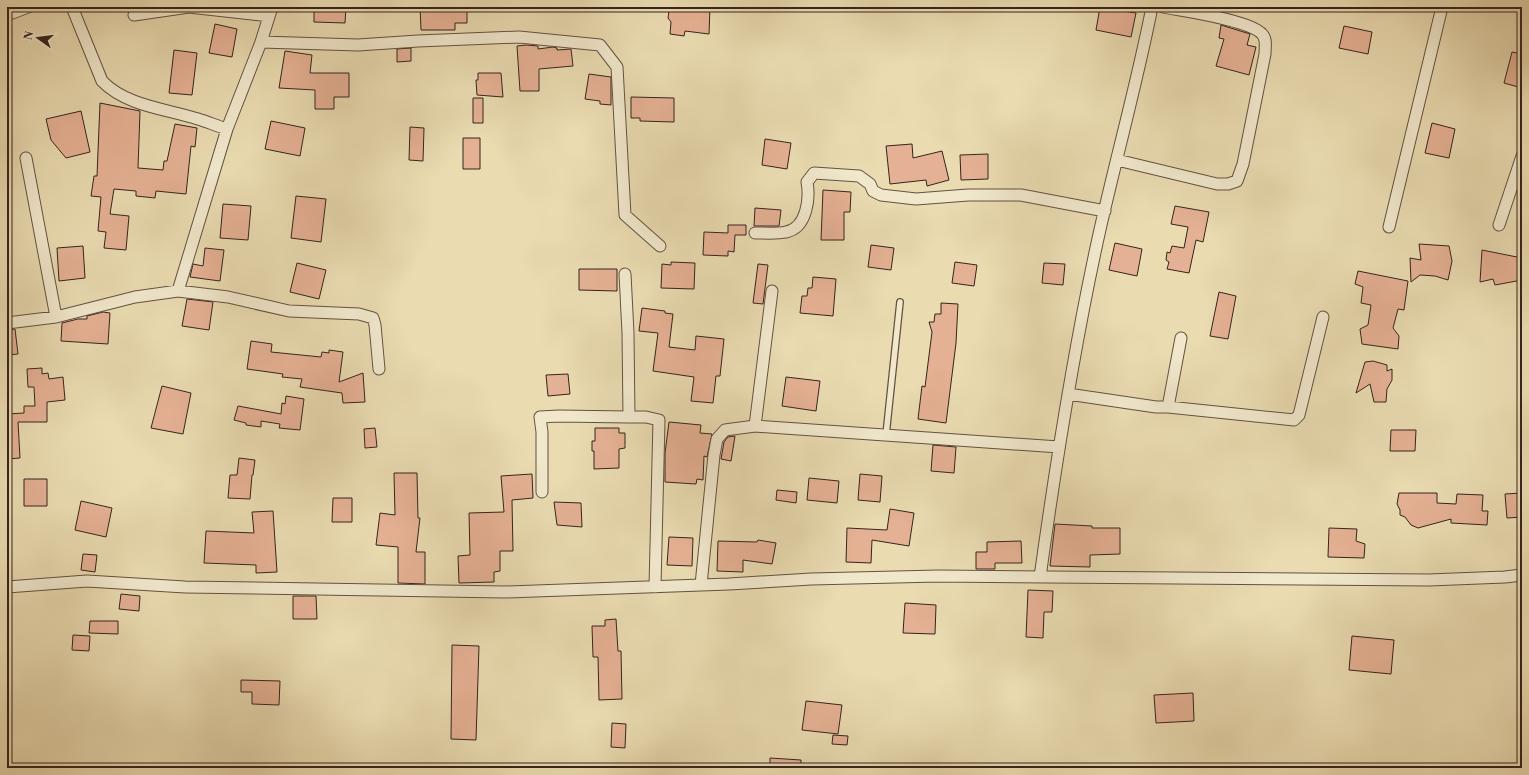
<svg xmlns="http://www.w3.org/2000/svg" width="1529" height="775" font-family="'Libre Bodoni',serif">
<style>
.building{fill:#e5b194;stroke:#35241e}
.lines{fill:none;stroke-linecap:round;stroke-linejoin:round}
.service-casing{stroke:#625243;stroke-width:8}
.minor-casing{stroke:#625243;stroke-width:13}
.service{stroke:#f1e8cc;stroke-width:5.5}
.minor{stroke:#f1e8cc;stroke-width:11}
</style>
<rect width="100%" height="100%" fill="#eadbb1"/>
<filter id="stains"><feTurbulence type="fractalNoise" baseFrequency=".005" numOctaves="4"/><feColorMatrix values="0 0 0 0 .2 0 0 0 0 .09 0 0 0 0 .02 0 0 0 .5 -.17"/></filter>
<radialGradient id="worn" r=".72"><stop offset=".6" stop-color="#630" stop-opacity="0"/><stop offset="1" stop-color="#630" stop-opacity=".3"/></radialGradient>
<path class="building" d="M314 7H346L345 23 314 22Z
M420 7H467V23H455V30H421Z
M672 7H710L709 34 685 31 684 36 670 34 671 22 668 18 669 11H672Z
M1100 7 1136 13 1131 37 1096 30Z
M215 24 237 29 232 57 209 53Z
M1221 25 1250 34 1247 45 1256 47 1249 75 1216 66 1224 39 1219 38Z
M1344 26 1372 32 1368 54 1339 48Z
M526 45 538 46V49L553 47 557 48V50L571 49 573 66 539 69V91H520L517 46Z
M411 48V61L397 62V49Z
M174 50 197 53 192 95 169 93Z
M285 51 312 55 310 73H349V97H334V109H315V90L279 88Z
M1512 52 1522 54V88L1504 83Z
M478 73H501L503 97 477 95 476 80H478Z
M589 74 611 77V105L600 104V101L585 99Z
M631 97 674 98V122L640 121V118H631Z
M473 98H483V123H473Z
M100 103 140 111 138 168 163 170 164 161H167L175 124 197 128 195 147 191 146 186 194 156 191 155 198 136 196V191L114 189 110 214 129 216 126 250 104 248 106 232 98 231 101 197 91 196 94 176H97Z
M81 111 90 152 66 158 51 140 46 119Z
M271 121 305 128 300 156 265 149Z
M1432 123 1455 129 1449 158 1425 153Z
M410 127 424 128 423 161 409 160Z
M463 138H480V169H463Z
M765 139 791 143 787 169 762 165Z
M912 144 913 158 942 151 949 180 927 186 926 180 890 184 886 146Z
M988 154V179L961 180 960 155Z
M823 190 851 192 850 212H844V240H821Z
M296 196 326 199 321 242 291 238Z
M223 204 251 206 248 240 220 238Z
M1175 206 1209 212 1203 242 1196 240 1189 273 1167 269 1169 262 1166 260 1167 252 1170 253 1172 246 1184 248 1188 227 1171 224Z
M755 208 781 210 779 226H754Z
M728 225H746V235H735L734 252 728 251V256L703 255 704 232 728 233Z
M1115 243 1142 249 1137 276 1109 270Z
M1419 244 1449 246 1452 261 1448 280 1435 276 1420 275 1411 282 1410 258 1421 260Z
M871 245 894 248 891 270 868 267Z
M83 246 85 278 59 281 57 248Z
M205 248 224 250 220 281 190 277 193 264 203 266Z
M1482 250 1522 258V280L1495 285 1493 279 1480 282Z
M671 262 695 263 694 289 661 288 662 264 671 265Z
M955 262 977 265 974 286 952 283Z
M297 263 326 270 319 299 290 292Z
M1044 263 1065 264 1063 285 1042 283Z
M758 264 768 265 763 304 753 303Z
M579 269H617V291L579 290Z
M1358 271 1408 281 1404 310 1398 309 1393 328 1399 336 1398 349 1362 344 1360 329 1368 325 1371 305 1361 303 1363 287 1355 284Z
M813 277 836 279 833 316 800 313 802 296H807L808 288H812Z
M1219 292 1236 296 1228 339 1210 336Z
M187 299 213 302 209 330 182 326Z
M941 303 958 304 956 343 946 423 918 419 922 386 925 387 932 332 929 322H934L935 314H941Z
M642 308 665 311V313L673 314 669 347 695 350 696 336 724 339 720 376H716L713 403 691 401 694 377 653 371 658 333 639 331Z
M103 312 110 313 108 344 61 341 62 323 78 319H87V316Z
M15 329 18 354 8 355 7 330Z
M251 341 272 344 271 352 321 357 322 352 329 353V350L343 352 339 382 363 373 365 402 343 403 342 393 300 387 302 379 282 377 283 374 247 369Z
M1373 361 1387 365V371L1392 369V380L1387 389 1386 402H1374L1370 384 1356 393 1365 362Z
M42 368V374L48 373 49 379 63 377 65 400 47 402V422H18L20 458 7 459V414L24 413V406H35L34 387H28L27 369Z
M568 374 570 394 548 396 546 375Z
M786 377 820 381 816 411 782 406Z
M162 386 191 393 183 434 151 428Z
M286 396 304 399 300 430 279 428 280 424 261 421V427L246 425V423L234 420 238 406 281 414 282 403 285 404Z
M669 422 701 425 700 433 712 434 707 457 704 456 703 480 697 479 696 484 665 482V453Z
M375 428 377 447 365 448 364 429Z
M595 428H619V433H625V448L619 449V468L594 469V451H592V441H595Z
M1391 430H1416L1415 451H1390Z
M735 436 731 461 721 459 724 442 728 437Z
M933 445 956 447 954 473 931 471Z
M239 458 255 460 253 475H252L250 499 228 498 230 475H237Z
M394 473H417L418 518H420L416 552H425V584L398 583V547L376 545 380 513 395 515Z
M532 474 533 498 512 500 513 551H500V571L494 572V582L459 583 458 556 470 555 469 513 504 512 501 476Z
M860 474 882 476 880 502 858 500Z
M809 478 839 481 837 503 807 500Z
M24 479H47V506H24Z
M777 490 797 492 796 503 776 500Z
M1399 493H1437V503L1456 504 1457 494 1483 495 1482 511H1488L1487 525 1451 523V519L1418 528 1411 525 1405 517 1400 515V510L1397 504Z
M1522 493V517L1507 518 1505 494Z
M333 498H352V522H332Z
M81 501 112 508 106 537 75 530Z
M554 502 581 503 582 527 557 525Z
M890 509 914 513 909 546 872 540 871 563 846 562 847 528 887 530Z
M273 511 277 572 256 573V565L204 563 206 531 254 533 252 512Z
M1055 524 1092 526V528H1120V554L1090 555V567L1050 566Z
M1329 528 1357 529 1356 541 1365 544 1364 558 1328 557Z
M669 537 693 538 692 566 667 565Z
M758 540 776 543 772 564 743 560V572L717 571 718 541 757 542Z
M1021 541 1022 563H995V569H976V552H987V542Z
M83 554 97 555 95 572 81 570Z
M1028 590 1053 591 1052 612H1044L1043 638 1026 637Z
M121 594 140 596 139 611 119 609Z
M293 596H316L317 619H293Z
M905 603 936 605 935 634 903 633Z
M616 619 618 651H621L622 699 599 700 598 657H593L592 626H605V620Z
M90 621H118V634L89 633Z
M73 635 90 636 89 651 72 650Z
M1352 636 1394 640 1391 674 1349 670Z
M452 645 479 646 476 740 451 739Z
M241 680 280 681 279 705 252 704V692H241Z
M1193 693 1194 721 1156 723 1154 695Z
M806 701 842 705 838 734 802 730Z
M612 723 626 724 625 748 611 747Z
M833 735 848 736 847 745 832 744Z
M770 758 801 760V768H770Z"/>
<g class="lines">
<g class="service-casing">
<path id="service" d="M886 435 900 302"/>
</g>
<g class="minor-casing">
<path id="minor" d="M72 7 102 81C126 106 167 109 198 119 208 122 217 126 227 129
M7 15 28 7
M134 15 189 7 269 16
M261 42 358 45 418 41 519 37 600 45 617 67 625 215 660 246
M26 158 56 317
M1117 160 1217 184H1228L1237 181 1243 164 1265 54C1265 47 1267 39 1262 34 1250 20 1183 11 1163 7
M1499 225 1522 156
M1389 227 1442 7
M755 233C765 233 777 234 786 232 807 228 810 198 807 182L814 173 859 176 870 184 873 191 881 195 916 199 968 195H1021L1105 211
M625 274 628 333 629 417H646L659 420 655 587
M178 291 228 297 289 311 359 314 373 318 375 325 379 369
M7 323 56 317 135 297 178 291 227 129 261 42 272 7
M1068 394 1156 407H1168L1181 338
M1168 407 1294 420 1299 415 1323 317
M755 426 772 291
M542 492V432L540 417 559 416 629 417
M1040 577C1056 462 1074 347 1099 234 1116 158 1137 83 1152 7
M701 585 714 455 717 439 725 430 755 426 1059 447
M7 587 87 581 185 587 505 592 729 584 811 579 938 576 1429 580 1505 577 1522 575"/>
</g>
<use href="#service" class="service"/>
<use href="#minor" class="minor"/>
</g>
<rect width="1529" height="775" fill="none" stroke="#eadbb1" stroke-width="24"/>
<rect x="8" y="8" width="1513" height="759" fill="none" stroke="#35241e" stroke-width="2"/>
<rect x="12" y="12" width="1505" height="751" fill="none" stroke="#35241e"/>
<g transform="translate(38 38) rotate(284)" stroke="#f1e8cc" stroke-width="3" paint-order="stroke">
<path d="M0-3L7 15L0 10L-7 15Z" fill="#35241e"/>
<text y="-6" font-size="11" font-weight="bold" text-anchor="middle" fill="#35241e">N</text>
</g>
<rect width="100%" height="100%" filter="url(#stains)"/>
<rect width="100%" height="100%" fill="url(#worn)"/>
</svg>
